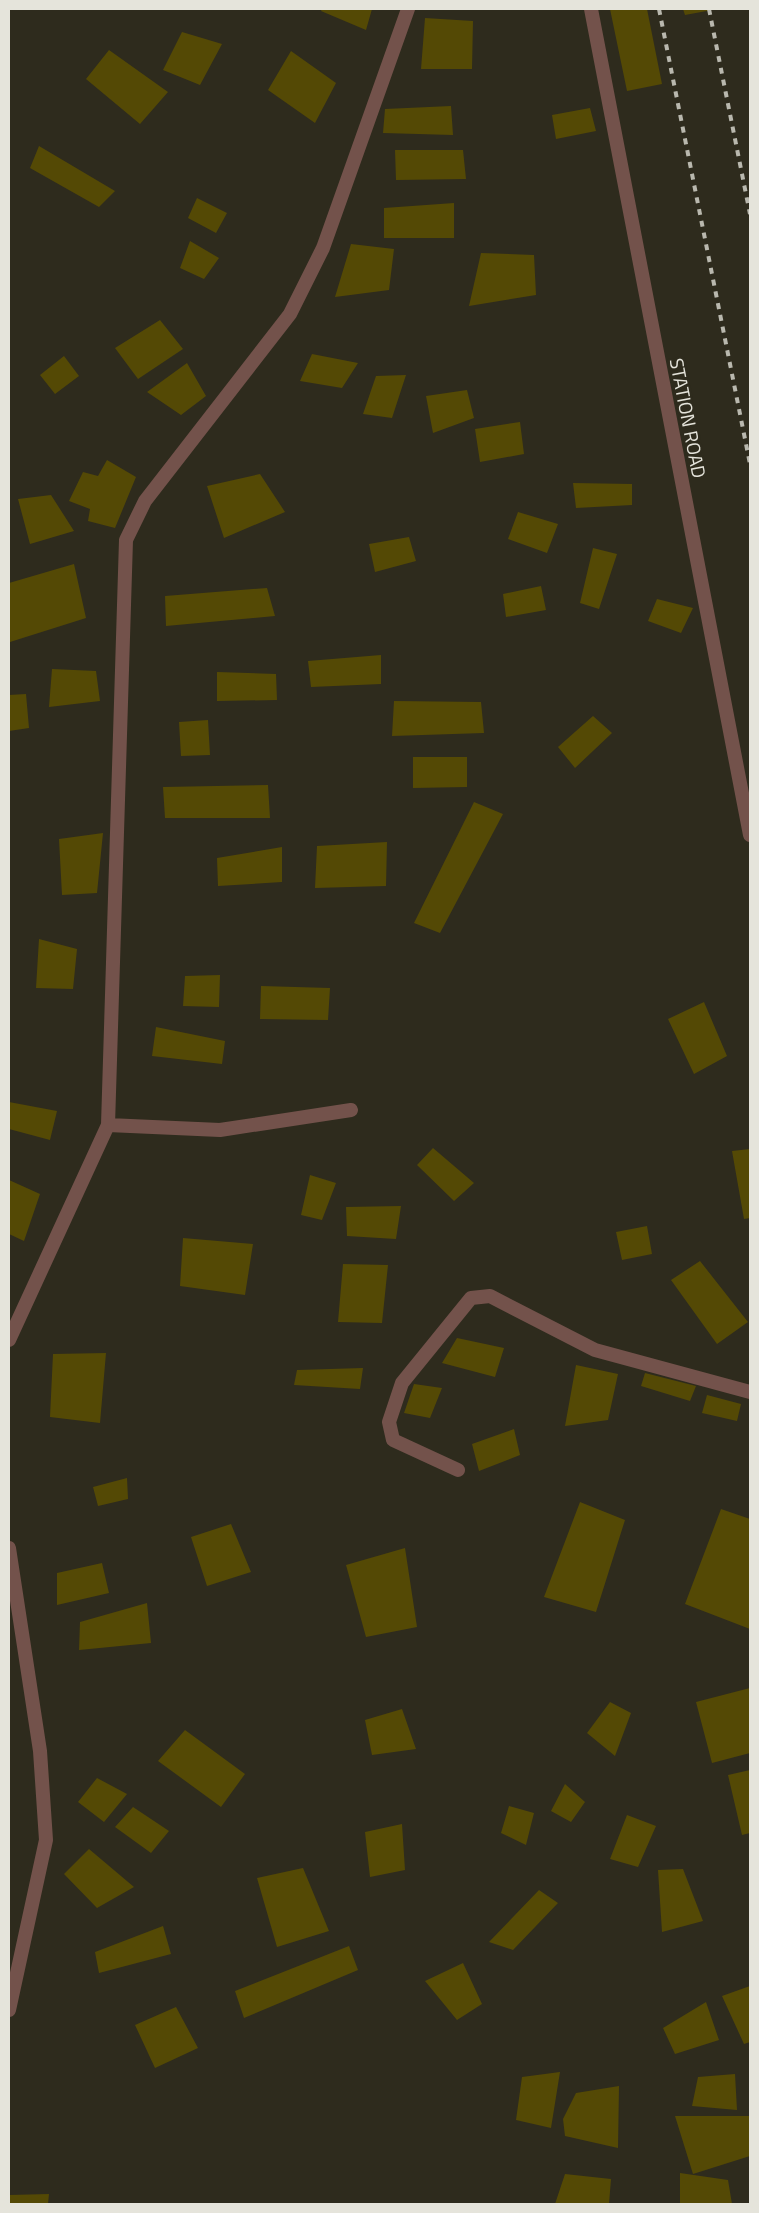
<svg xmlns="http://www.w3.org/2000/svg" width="759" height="2213" font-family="'Titillium Web',sans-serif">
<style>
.building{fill:#544905}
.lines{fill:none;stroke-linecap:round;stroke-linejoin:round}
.minor{stroke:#73524b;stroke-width:14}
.tertiary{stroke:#73524b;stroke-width:14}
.rail{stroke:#b9b8ae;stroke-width:4;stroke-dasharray:6 6;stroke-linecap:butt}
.labels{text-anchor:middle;stroke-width:5;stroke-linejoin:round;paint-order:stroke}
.street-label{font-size:19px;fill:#e5e4db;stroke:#2e2b1d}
</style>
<rect width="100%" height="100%" fill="#2e2b1d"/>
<path class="building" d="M322 9H372L366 30 321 11Z
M610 9H647L662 84 627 91Z
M683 9H712V10L685 15Z
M425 18 473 21 472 69H421Z
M182 32 222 44 200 85 163 70Z
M109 50 168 92 140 124 86 79Z
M291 51 336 83 315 123 268 90Z
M451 106 453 135 383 133 385 109Z
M590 108 596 131 556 139 552 115Z
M39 146 115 191 99 207 30 168Z
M395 150H463L466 179 396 180Z
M197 198 227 213 216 233 188 218Z
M454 203V238H384V208Z
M190 241 219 258 204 279 180 268Z
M351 244 394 249 389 290 335 297Z
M481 253 534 255 536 295 469 306Z
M160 320 183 349 138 379 115 348Z
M312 354 358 363 342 388 300 381Z
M64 356 79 376 55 394 40 375Z
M187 363 206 396 181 415 147 392Z
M406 375 392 418 363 414 376 376Z
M467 390 474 418 433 433 426 396Z
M520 422 524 454 480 462 475 429Z
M107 460 136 477 115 528 88 521 90 509 69 501 83 472 98 476Z
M260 474 285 512 224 538 207 486Z
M573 483 632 484V505L576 508Z
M51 495 74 531 30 544 18 499Z
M518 512 558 524 547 553 508 539Z
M409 537 416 561 375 572 369 544Z
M593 548 617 554 599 609 580 603Z
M74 564 86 618 10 642 9 583Z
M541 586 546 610 506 617 503 594Z
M267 588 275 616 166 626 165 596Z
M657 599 693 608 681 633 648 621Z
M381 655V684L311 687 308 661Z
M52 669 96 671 100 701 49 707Z
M217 672 276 674 277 700 217 701Z
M26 694 29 728 9 731V695Z
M394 701 481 702 484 733 392 736Z
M593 716 612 733 575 768 558 747Z
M208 720 210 755 181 756 179 722Z
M413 757H467V787L413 788Z
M268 785 270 818H165L163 787Z
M474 802 503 814 440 933 414 923Z
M103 833 97 893 62 895 59 839Z
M387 842 386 886 315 888 317 846Z
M282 847V882L218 886 217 858Z
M39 939 77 949 73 989 36 988Z
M220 975 219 1007 183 1006 185 976Z
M261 986 330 988 328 1020 260 1019Z
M704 1002 727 1056 694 1074 668 1019Z
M156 1027 225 1041 222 1064 152 1056Z
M9 1102 57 1111 50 1140 9 1129Z
M433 1148 474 1183 454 1201 417 1165Z
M750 1149V1218L744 1219 732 1151Z
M310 1175 336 1183 322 1220 301 1215Z
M9 1180 40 1194 24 1241 9 1234Z
M401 1206 396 1239 347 1236 346 1207Z
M647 1226 652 1254 622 1260 616 1232Z
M183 1238 253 1244 245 1295 180 1286Z
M700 1261 748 1322 717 1344 671 1280Z
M343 1264 388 1265 382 1323 338 1322Z
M457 1338 504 1348 495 1377 442 1363Z
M106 1353 100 1423 50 1417 53 1354Z
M576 1365 618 1374 608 1420 565 1426Z
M363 1368 360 1389 294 1385 297 1370Z
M645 1373 696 1386 690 1401 641 1386Z
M414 1384 442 1388 430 1418 404 1413Z
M707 1395 741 1404 737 1421 702 1413Z
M514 1429 520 1455 479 1471 472 1444Z
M127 1478 128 1499 98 1506 93 1487Z
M580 1502 625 1520 596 1612 544 1597Z
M721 1509 750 1519V1629L685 1604Z
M231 1524 251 1572 207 1586 191 1537Z
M405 1548 417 1627 366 1637 346 1565Z
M102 1563 109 1593 57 1605V1573Z
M147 1603 151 1643 79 1650 80 1622Z
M750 1688V1753L712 1763 696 1702Z
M610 1702 631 1713 615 1756 587 1733Z
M402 1709 416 1749 372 1755 365 1720Z
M185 1730 245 1774 221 1807 158 1761Z
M750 1770V1833L742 1835 728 1775Z
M97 1778 127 1794 104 1822 78 1802Z
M565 1784 585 1802 571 1822 551 1811Z
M509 1806 534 1813 526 1845 501 1833Z
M133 1807 169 1831 151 1853 115 1827Z
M627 1815 656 1826 638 1867 610 1859Z
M402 1824 405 1870 370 1877 365 1832Z
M89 1849 134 1887 97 1908 64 1874Z
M303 1868 329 1931 277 1947 257 1878Z
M683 1869 703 1921 662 1932 658 1870Z
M539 1890 558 1903 513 1950 489 1942Z
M163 1926 171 1954 99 1973 95 1952Z
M349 1946 358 1970 244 2018 235 1991Z
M463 1963 482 2004 457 2020 425 1981Z
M750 1986V2042L744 2044 722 1996Z
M706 2002 719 2040 675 2054 663 2028Z
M176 2007 198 2048 155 2068 135 2025Z
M560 2072 551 2128 516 2120 522 2077Z
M735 2074 737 2110 692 2106 698 2077Z
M619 2086 618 2148 565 2136 563 2119 576 2093Z
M675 2116H750V2156L693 2174Z
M680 2173 728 2180 732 2204H680Z
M565 2174 611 2179 609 2204H555Z
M49 2194 48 2204H9V2195Z"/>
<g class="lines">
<path class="minor" d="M108 1125 220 1130 351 1110
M9 1340 108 1125 126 540 145 501 290 314 323 248 408 9
M458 1470 393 1440 389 1422 402 1383 471 1298 490 1296 595 1350 750 1392
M9 1548 40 1751 46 1840 9 2010"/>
<path class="tertiary" d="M591 9 750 835"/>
<path class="rail" d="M659 9 750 464
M709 9 750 214"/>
</g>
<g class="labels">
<g class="street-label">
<text transform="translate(688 418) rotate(79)" y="7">STATION ROAD</text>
</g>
</g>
<rect width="759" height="2213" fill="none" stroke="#e5e4db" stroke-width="20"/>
</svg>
